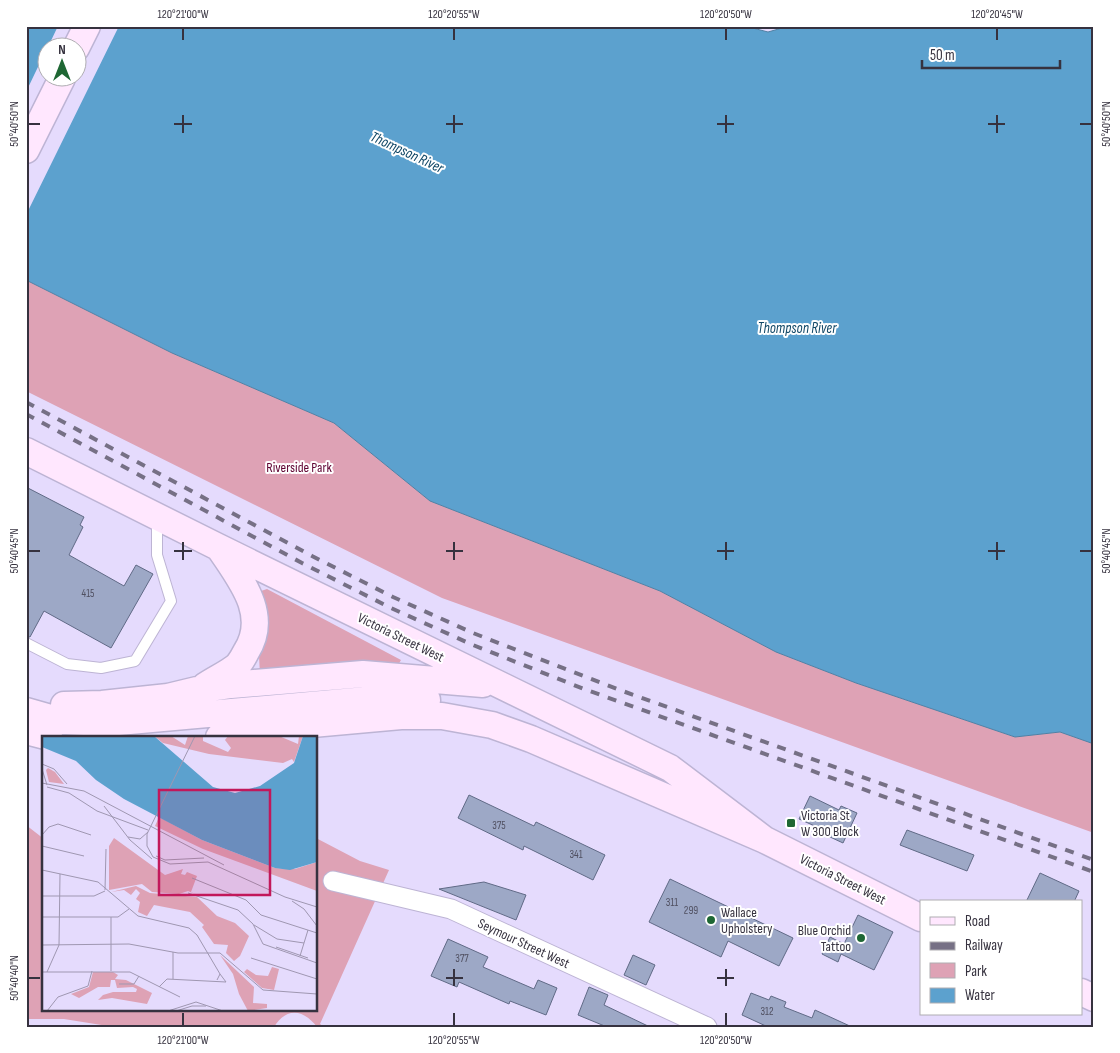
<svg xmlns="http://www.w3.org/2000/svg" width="1120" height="1053" font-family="'Sofia Sans Condensed',sans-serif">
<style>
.green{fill:#dea2b5}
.water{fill:#5ca1ce;stroke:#5180a3;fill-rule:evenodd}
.pier{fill:#e5dbfd}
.building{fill:#9da8c6;stroke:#606a86}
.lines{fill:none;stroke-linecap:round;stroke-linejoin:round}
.service-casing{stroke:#bdb4d4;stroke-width:12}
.minor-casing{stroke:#bdb4d4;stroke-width:21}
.secondary-casing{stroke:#bdb4d4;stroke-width:29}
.service{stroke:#fff;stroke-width:10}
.minor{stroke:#fff;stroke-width:19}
.secondary{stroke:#ffe7fe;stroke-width:26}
.rail{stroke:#767085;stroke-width:4;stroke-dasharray:9 9;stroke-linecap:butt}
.ticks{fill:none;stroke:#36323f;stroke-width:2}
.poi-dot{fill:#1e6734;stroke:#fff;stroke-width:2}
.labels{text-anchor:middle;stroke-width:4;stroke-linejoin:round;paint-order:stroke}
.number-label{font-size:11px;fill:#505061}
.park-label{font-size:14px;fill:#5d0030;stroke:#fff}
.street-label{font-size:14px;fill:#36323f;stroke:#fff}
.poi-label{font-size:14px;fill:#36323f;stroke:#fff;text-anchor:start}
.water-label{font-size:15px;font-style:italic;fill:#104766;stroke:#fff}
.inset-road{fill:none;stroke:#9f97b1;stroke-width:1}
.view{fill:#c2185b;fill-opacity:0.15;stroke:#c2185b;stroke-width:2.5}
.inset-edge{fill:none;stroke:#36323f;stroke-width:2.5}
.neatline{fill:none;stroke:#36323f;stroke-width:2}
.ticks-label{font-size:12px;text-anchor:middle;fill:#36323f}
</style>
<rect width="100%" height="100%" fill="#e5dbfd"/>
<path class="green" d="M26 280 172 353 334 423 430 501 660 591 776 652 856 683 1015 737 1060 732 1094 744V833L442 598 26 391Z
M267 589 401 660 398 665 260 675 259 656 268 619 261 591Z
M26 825 44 839V1009H316V838L360 861 389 870 320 1024 324 1027H317C304 1010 287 1006 274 1027H114L64 1019H26Z"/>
<path class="water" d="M26 26H745L768 32 789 26H1094V744L1060 732 1015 737 856 683 776 652 660 591 430 501 334 423 172 353 26 280ZM48 48H78V78H48Z"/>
<path class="pier" d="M58 26H119L26 215V92L47 48 48 78H78V48L48 47Z"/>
<path class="building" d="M26 487 84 517 80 525 83 527 69 555 124 586 136 565 153 574 111 648 44 611 30 637 26 636Z
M469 795 534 826 536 822 605 855 593 880 524 846 523 850 458 818Z
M810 796 839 810 841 806 857 813 843 843 815 830 817 827 799 819Z
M907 830 974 855 967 871 900 845Z
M1040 873 1079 891 1074 902H1026Z
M670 879 793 938 779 966 728 941 721 957 649 922Z
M484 882 526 895 516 920 439 889Z
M858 915 893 932 874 970 841 954 838 962 822 954 830 937 844 944Z
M448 939 488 957 483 967 534 989 538 980 557 988 546 1015 510 1001 509 1004 459 982 457 987 431 976Z
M633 955 655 965 646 985 624 975Z
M589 987 608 995 604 1005 650 1027H607L578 1015Z
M751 993 769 1000 771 996 786 1002 784 1007 812 1018 815 1010 852 1027H768L742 1015Z"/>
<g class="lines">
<g class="service-casing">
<path id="service" d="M26 643 67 664 101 668 135 661 171 601 157 555V519"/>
</g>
<g class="minor-casing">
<path id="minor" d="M333 881 451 909 707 1027"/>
</g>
<g class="secondary-casing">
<path id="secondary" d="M76 48 87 26
M26 150 62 78
M26 451 218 547 670 768 765 840
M205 686C215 679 229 673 238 665 241 661 244 656 246 652 270 615 240 579 220 549
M64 705 102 704 168 697 197 690 231 685 363 674 483 684
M26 711 61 721 107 723 389 698 427 700
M26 731 49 737
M219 737 312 724 401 716H442L492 725 531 739 765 840 921 918
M1081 992 1094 998"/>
</g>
<use href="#service" class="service"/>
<use href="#minor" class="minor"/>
<use href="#secondary" class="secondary"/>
<path class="rail" d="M26 402 312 556 393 597 473 633 617 689 1094 860
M26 414 302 563 391 608 473 645 584 689 1094 872"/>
</g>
<path class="ticks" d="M183 28V40M454 28V40M726 28V40M997 28V40M183 115V133M454 115V133M726 115V133M997 115V133M28 124H40M174 124H192M446 124H463M717 124H734M988 124H1005M1080 124H1092M183 542V560M454 542V560M726 542V560M997 542V560M28 551H40M174 551H192M446 551H463M717 551H734M988 551H1005M1080 551H1092M454 969V986M726 969V986M28 978H40M446 978H463M717 978H734M183 1013V1026M454 1013V1026M726 1013V1026"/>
<g class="poi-dot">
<rect x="786" y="818" width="10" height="10" rx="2.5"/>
<circle cx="711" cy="920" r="5"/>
<circle cx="861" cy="938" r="5"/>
</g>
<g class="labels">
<g class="number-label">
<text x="88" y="597">415</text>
<text x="499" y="829">375</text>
<text x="576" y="858">341</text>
<text x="672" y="906">311</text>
<text x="691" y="914">299</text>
<text x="462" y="962">377</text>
<text x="767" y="1015">312</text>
</g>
<g class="park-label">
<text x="299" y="472">Riverside Park</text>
</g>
<g class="street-label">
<text transform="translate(401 637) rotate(26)" y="5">Victoria Street West</text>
<text transform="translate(843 879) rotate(27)" y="5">Victoria Street West</text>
<text transform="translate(524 943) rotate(25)" y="5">Seymour Street West</text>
</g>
<g class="poi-label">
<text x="801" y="820">Victoria St<tspan x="801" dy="16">W 300 Block</tspan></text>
<text x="721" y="917">Wallace<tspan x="721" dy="16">Upholstery</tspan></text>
<text x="851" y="935" text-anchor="end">Blue Orchid<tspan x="851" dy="16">Tattoo</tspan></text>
</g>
<g class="water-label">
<text transform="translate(407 152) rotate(25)" y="5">Thompson River</text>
<text x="797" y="333">Thompson River</text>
</g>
</g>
<g transform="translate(42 736)">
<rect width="275" height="275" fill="#e5dbfd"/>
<path d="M112 0H129L143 9 146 0H161V5L186 16 189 12 183 4 186 0H237L256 8 257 0H261L252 26 250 23 241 27 167 18 121 7ZM6 32 13 36 22 48 7 46 4 34ZM117 81 160 104 233 132 253 133 275 126V155L161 113 113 90ZM72 102 123 139 141 133 139 138 143 139 145 136 155 140 149 156 156 159 146 155 137 158 110 156 100 148 67 154V110ZM94 150 108 157 155 161 175 180 193 187 207 200 198 220 192 225 184 217 186 209 172 208 160 191 162 189 148 176 112 169 105 180 96 176 98 166 94 163 98 157 94 153 89 159 82 154 69 156ZM178 219 212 251 211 267 225 268V272L206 275 197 258 191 238ZM230 231 237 233 232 254 220 252 202 236 205 233 214 239 226 240ZM51 236H71L76 239 73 243 84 244 110 257 105 268 70 262 56 264 61 259 71 256H94L95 253 91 251 75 252 73 244H69L68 251H56L37 262 29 258 47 251Z" fill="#dea2b5"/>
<path d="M0 0H112L171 51 193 57 218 50 252 27 261 0H275V126L248 134 233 132 160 104 82 63 54 44 34 25 0 11Z" fill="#5ca1ce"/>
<path class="inset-road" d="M153 0 105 98V110L111 121 128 128 166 126 243 161 275 171M0 28 12 33 25 48M0 33 5 49M0 47 42 55 182 129M5 51 27 57 55 75 106 94M62 70 88 104 110 123M0 99 7 91 16 88 49 99M86 101 98 103 106 96M0 110 42 120M114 120 123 124 162 122M0 134 56 146 96 180 147 192 155 199 178 238 175 244M150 142 204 164 219 179 275 197M63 154 64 113M146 157 196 174 211 188 221 208 275 227M0 160H52L63 155M250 165 262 173 275 190M0 181H76L87 173M69 181V235M212 189 235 203 262 207M0 209 87 208 136 217H178L221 254 275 258M234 211 266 222M258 220 266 194M209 222 275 243M0 236H88L138 261M5 236 17 209 18 138M131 243V216M77 248H92L97 240M117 251 125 243 184 246 178 238M5 275 16 261 46 250 50 235M126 275 154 266 181 275M134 275 150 270H164"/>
<path class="view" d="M117 54H228V159H117Z"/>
<rect width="275" height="275" class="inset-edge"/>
</g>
<rect width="1120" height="1053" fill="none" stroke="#ffffff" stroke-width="55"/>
<rect x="920" y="900" width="162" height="115" fill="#ffffff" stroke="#afadb2"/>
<rect x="930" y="917" width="25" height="8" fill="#ffe7fe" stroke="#afadb2"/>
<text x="965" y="926" font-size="15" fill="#36323f">Road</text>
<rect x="930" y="942" width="25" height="8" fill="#767085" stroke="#afadb2"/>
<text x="965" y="950" font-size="15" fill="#36323f">Railway</text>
<rect x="930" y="963" width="25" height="15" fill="#dea2b5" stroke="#afadb2"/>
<text x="965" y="976" font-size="15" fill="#36323f">Park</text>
<rect x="930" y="988" width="25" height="15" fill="#5ca1ce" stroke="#afadb2"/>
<text x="965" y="1000" font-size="15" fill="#36323f">Water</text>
<g transform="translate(62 62)"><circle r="24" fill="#ffffff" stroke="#afadb2"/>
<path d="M0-4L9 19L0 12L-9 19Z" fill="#1e6734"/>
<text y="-8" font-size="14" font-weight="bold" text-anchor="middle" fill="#36323f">N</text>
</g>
<path d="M922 60v8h138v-8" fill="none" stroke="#36323f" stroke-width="2.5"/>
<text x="930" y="60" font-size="15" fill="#36323f" stroke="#ffffff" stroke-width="4" paint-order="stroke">50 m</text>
<rect x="28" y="28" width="1064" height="998" class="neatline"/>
<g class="ticks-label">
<text x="183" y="18">120°21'00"W</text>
<text x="454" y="18">120°20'55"W</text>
<text x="726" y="18">120°20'50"W</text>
<text x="997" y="18">120°20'45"W</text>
<text transform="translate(14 124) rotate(-90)" y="4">50°40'50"N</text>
<text transform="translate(1106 124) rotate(-90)" y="4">50°40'50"N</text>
<text transform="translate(14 551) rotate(-90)" y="4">50°40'45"N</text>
<text transform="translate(1106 551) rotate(-90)" y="4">50°40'45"N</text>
<text transform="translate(14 978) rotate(-90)" y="4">50°40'40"N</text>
<text x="183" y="1044">120°21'00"W</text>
<text x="454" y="1044">120°20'55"W</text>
<text x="726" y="1044">120°20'50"W</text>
</g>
</svg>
